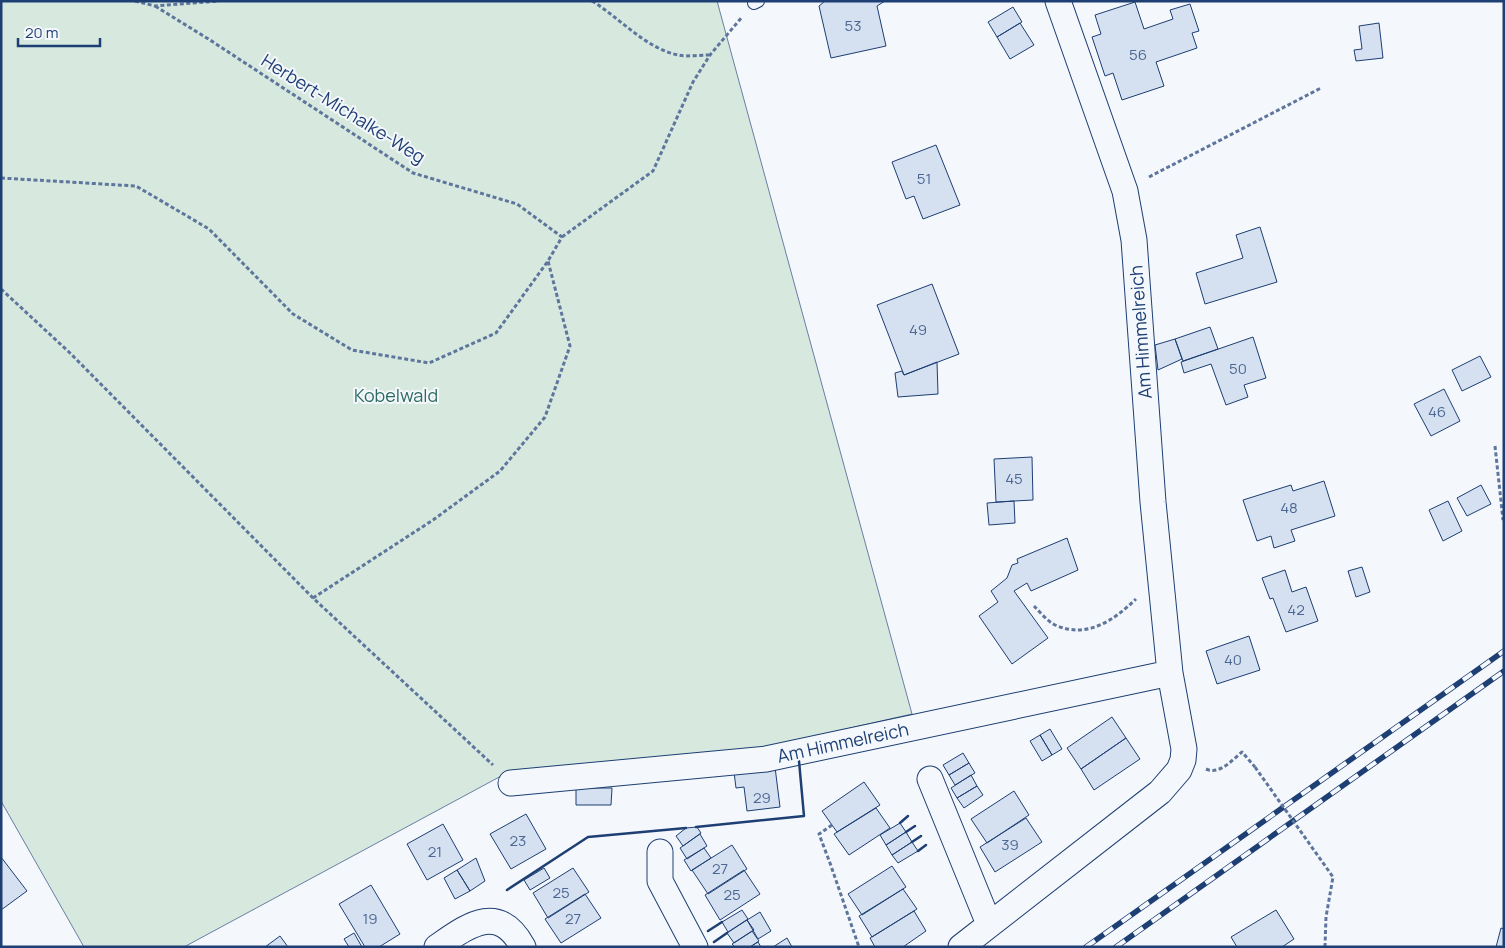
<svg xmlns="http://www.w3.org/2000/svg" width="1505" height="948" font-family="Manrope,sans-serif">
<style>
.green{fill:#d7e8df;stroke:#687fa3}
.building{fill:#d5e0f0;stroke:#1d3f73}
.lines{fill:none;stroke-linecap:round;stroke-linejoin:round}
.service-casing{stroke:#1d3f73;stroke-width:14}
.minor-casing{stroke:#1d3f73;stroke-width:27}
.path{stroke:#5e769c;stroke-width:3;stroke-dasharray:4 2.5;stroke-linecap:butt}
.service{stroke:#f4f7fb;stroke-width:12}
.minor{stroke:#f4f7fb;stroke-width:25}
.rail-casing{stroke:#1d3f73;stroke-width:5.5}
.rail{stroke:#f4f7fb;stroke-width:4;stroke-dasharray:11;stroke-linecap:butt}
.path-bridge{stroke:#5e769c;stroke-width:3;stroke-dasharray:4 2.5;stroke-linecap:butt}
.wall{stroke:#1d3f73;stroke-width:2.5}
.labels{text-anchor:middle;stroke-width:4;stroke-linejoin:round;paint-order:stroke}
.number-label{font-size:15px;fill:#4b6792}
.street-label{font-size:18px;fill:#1d3f73;stroke:#f4f7fb}
.park-label{font-size:18px;fill:#2c6c60;stroke:#f4f7fb}
</style>
<rect width="100%" height="100%" fill="#f4f7fb"/>
<path class="green" d="M1 1H717L912 714 758 749 503 775 184 947H84L1 801Z"/>
<path class="building" d="M825 1H885L877 6 886 46 831 58 819 6Z
M1135 2 1144 29 1173 19 1170 10 1190 4 1199 31 1192 33 1197 48 1156 62 1164 86 1122 100 1113 73 1105 76 1092 37 1101 34 1095 15Z
M1013 7 1022 22 997 37 988 22Z
M1020 23 1034 45 1010 59 997 37Z
M1379 23 1383 58 1356 61 1354 50 1362 49 1359 26Z
M936 145 960 205 923 219 914 196 906 199 892 162Z
M1260 227 1277 282 1205 304 1196 273 1243 258 1236 235Z
M932 284 959 354 904 375 877 305Z
M1210 327 1218 349 1183 361 1175 339Z
M1253 337 1266 378 1244 385 1248 397 1226 405 1211 364 1184 373 1181 362Z
M1175 339 1182 359 1158 370 1155 345Z
M1480 356 1491 377 1462 391 1452 370Z
M937 362 938 394 898 397 895 373 902 371 904 375Z
M1444 389 1460 421 1431 436 1414 404Z
M1032 457 1033 500 996 502 994 459Z
M1324 481 1335 516 1291 530 1295 541 1274 548 1271 536 1257 541 1243 500 1291 485 1293 491Z
M1481 485 1491 504 1467 516 1457 498Z
M1014 501 1015 523 989 525 987 503Z
M1448 501 1462 531 1443 541 1429 510Z
M1067 538 1078 570 1031 591 1027 583 1014 591 1048 638 1012 664 979 616 998 602 991 591 1007 578 1012 565 1018 563 1017 559Z
M1362 567 1370 592 1356 597 1348 571Z
M1285 570 1292 592 1306 587 1318 621 1286 632 1273 598 1270 599 1262 578Z
M1249 636 1260 670 1217 684 1206 651Z
M1112 717 1126 738 1081 769 1067 748Z
M1050 729 1062 749 1052 755 1040 735Z
M1040 735 1052 755 1042 761 1030 741Z
M1126 738 1140 759 1094 790 1081 769Z
M963 753 969 763 949 775 943 765Z
M969 763 975 773 955 785 949 775Z
M775 767 780 807 747 811 744 787 736 788 734 772Z
M971 775 977 786 957 798 951 788Z
M864 782 880 805 837 832 822 811Z
M977 786 983 795 964 808 957 798Z
M576 788H612L611 805H576Z
M1014 791 1029 815 987 843 971 819Z
M876 808 890 828 849 855 834 834Z
M526 814 546 849 511 869 490 834Z
M1026 818 1042 842 995 872 980 847Z
M900 823 906 832 886 845 880 835Z
M443 824 463 860 427 880 407 844Z
M697 827 701 833 683 846 676 836 686 828Z
M906 832 912 842 892 855 886 845Z
M700 834 707 846 687 859 680 848Z
M912 842 918 851 898 863 892 855Z
M732 845 747 869 708 894 692 870Z
M704 848 711 858 691 871 684 860Z
M1 857 27 891 1 910Z
M476 858 485 881 470 891 457 870Z
M892 866 906 887 862 915 848 894Z
M544 868 550 878 530 890 524 880Z
M573 868 589 892 548 918 533 893Z
M457 870 470 891 455 899 444 878Z
M744 870 760 894 720 920 705 895Z
M371 885 400 934 379 947H365L339 904Z
M903 889 917 909 872 937 859 916Z
M585 894 601 918 561 943 545 919Z
M742 910 748 919 728 932 722 922Z
M1276 910 1294 939 1282 947H1237L1231 937Z
M914 911 926 931 903 947H875L870 938Z
M760 912 771 931 758 939 747 920Z
M747 920 754 930 734 943 727 933Z
M1501 928 1504 929V947H1496Z
M752 931 759 941 750 947H735L732 944Z
M354 933 362 947H349L344 939Z
M280 936 288 947H265Z
M787 938 792 947H773Z
M758 942 761 947H750Z"/>
<g class="lines">
<g class="service-casing">
<path id="service" d="M754 3 758 1"/>
</g>
<g class="minor-casing">
<path id="minor" d="M930 779 989 924
M511 783 766 759 1170 673
M660 852V881L695 947
M437 947C469 925 498 902 523 947
M961 947 1160 792 1179 770 1183 760 1184 749 1170 673 1153 502 1134 240 1125 191 1058 1"/>
</g>
<path class="path" d="M135 1 155 6 219 1
M592 1C620 18 645 48 678 55 687 57 699 55 709 55
M1149 177 1321 88
M1 178 136 186 209 229 293 314 352 350 429 363 496 333 548 261 562 237 517 204 413 173 210 40 155 6
M562 237 653 171 693 82 710 55 742 17
M1 289 70 353 313 598 493 765
M1495 446 1503 520
M313 598 433 520 500 471 545 417 570 346 548 261
M1034 606C1040 612 1047 621 1055 625 1087 639 1113 621 1136 599
M1206 769C1220 775 1232 760 1242 752L1255 767
M832 825 819 834 830 863 859 947
M1325 947 1326 917 1333 877"/>
<use href="#service" class="service"/>
<use href="#minor" class="minor"/>
<g class="rail-casing">
<path id="rail" d="M1086 947 1504 651
M1116 947 1504 671"/>
</g>
<use href="#rail" class="rail"/>
<path class="path-bridge" d="M1255 767 1333 877"/>
<path class="wall" d="M900 823 908 816
M696 827 804 816 799 761
M906 832 915 826
M912 842 921 836
M918 851 926 845
M507 890 588 837 686 828
M708 931 722 922
M714 942 727 933"/>
</g>
<g class="labels">
<g class="number-label">
<text x="853" y="31">53</text>
<text x="1138" y="60">56</text>
<text x="924" y="184">51</text>
<text x="918" y="335">49</text>
<text x="1238" y="374">50</text>
<text x="1437" y="417">46</text>
<text x="1014" y="484">45</text>
<text x="1289" y="513">48</text>
<text x="1296" y="615">42</text>
<text x="1233" y="665">40</text>
<text x="762" y="803">29</text>
<text x="518" y="846">23</text>
<text x="1010" y="850">39</text>
<text x="435" y="857">21</text>
<text x="720" y="874">27</text>
<text x="561" y="898">25</text>
<text x="732" y="900">25</text>
<text x="370" y="924">19</text>
<text x="573" y="924">27</text>
</g>
<g class="street-label">
<text transform="translate(343 109) rotate(32)" y="6">Herbert-Michalke-Weg</text>
<text transform="translate(1141 332) rotate(-94)" y="6">Am Himmelreich</text>
<text transform="translate(843 743) rotate(-12)" y="6">Am Himmelreich</text>
</g>
<g class="park-label">
<text x="396" y="402">Kobelwald</text>
</g>
</g>
<rect width="1505" height="948" fill="none" stroke="#1d3f73" stroke-width="5"/>
<path d="M18 38v8h82v-8" fill="none" stroke="#1d3f73" stroke-width="2.5"/>
<text x="25" y="38" font-size="15" fill="#1d3f73" stroke="#f4f7fb" stroke-width="4" paint-order="stroke">20 m</text>
</svg>
